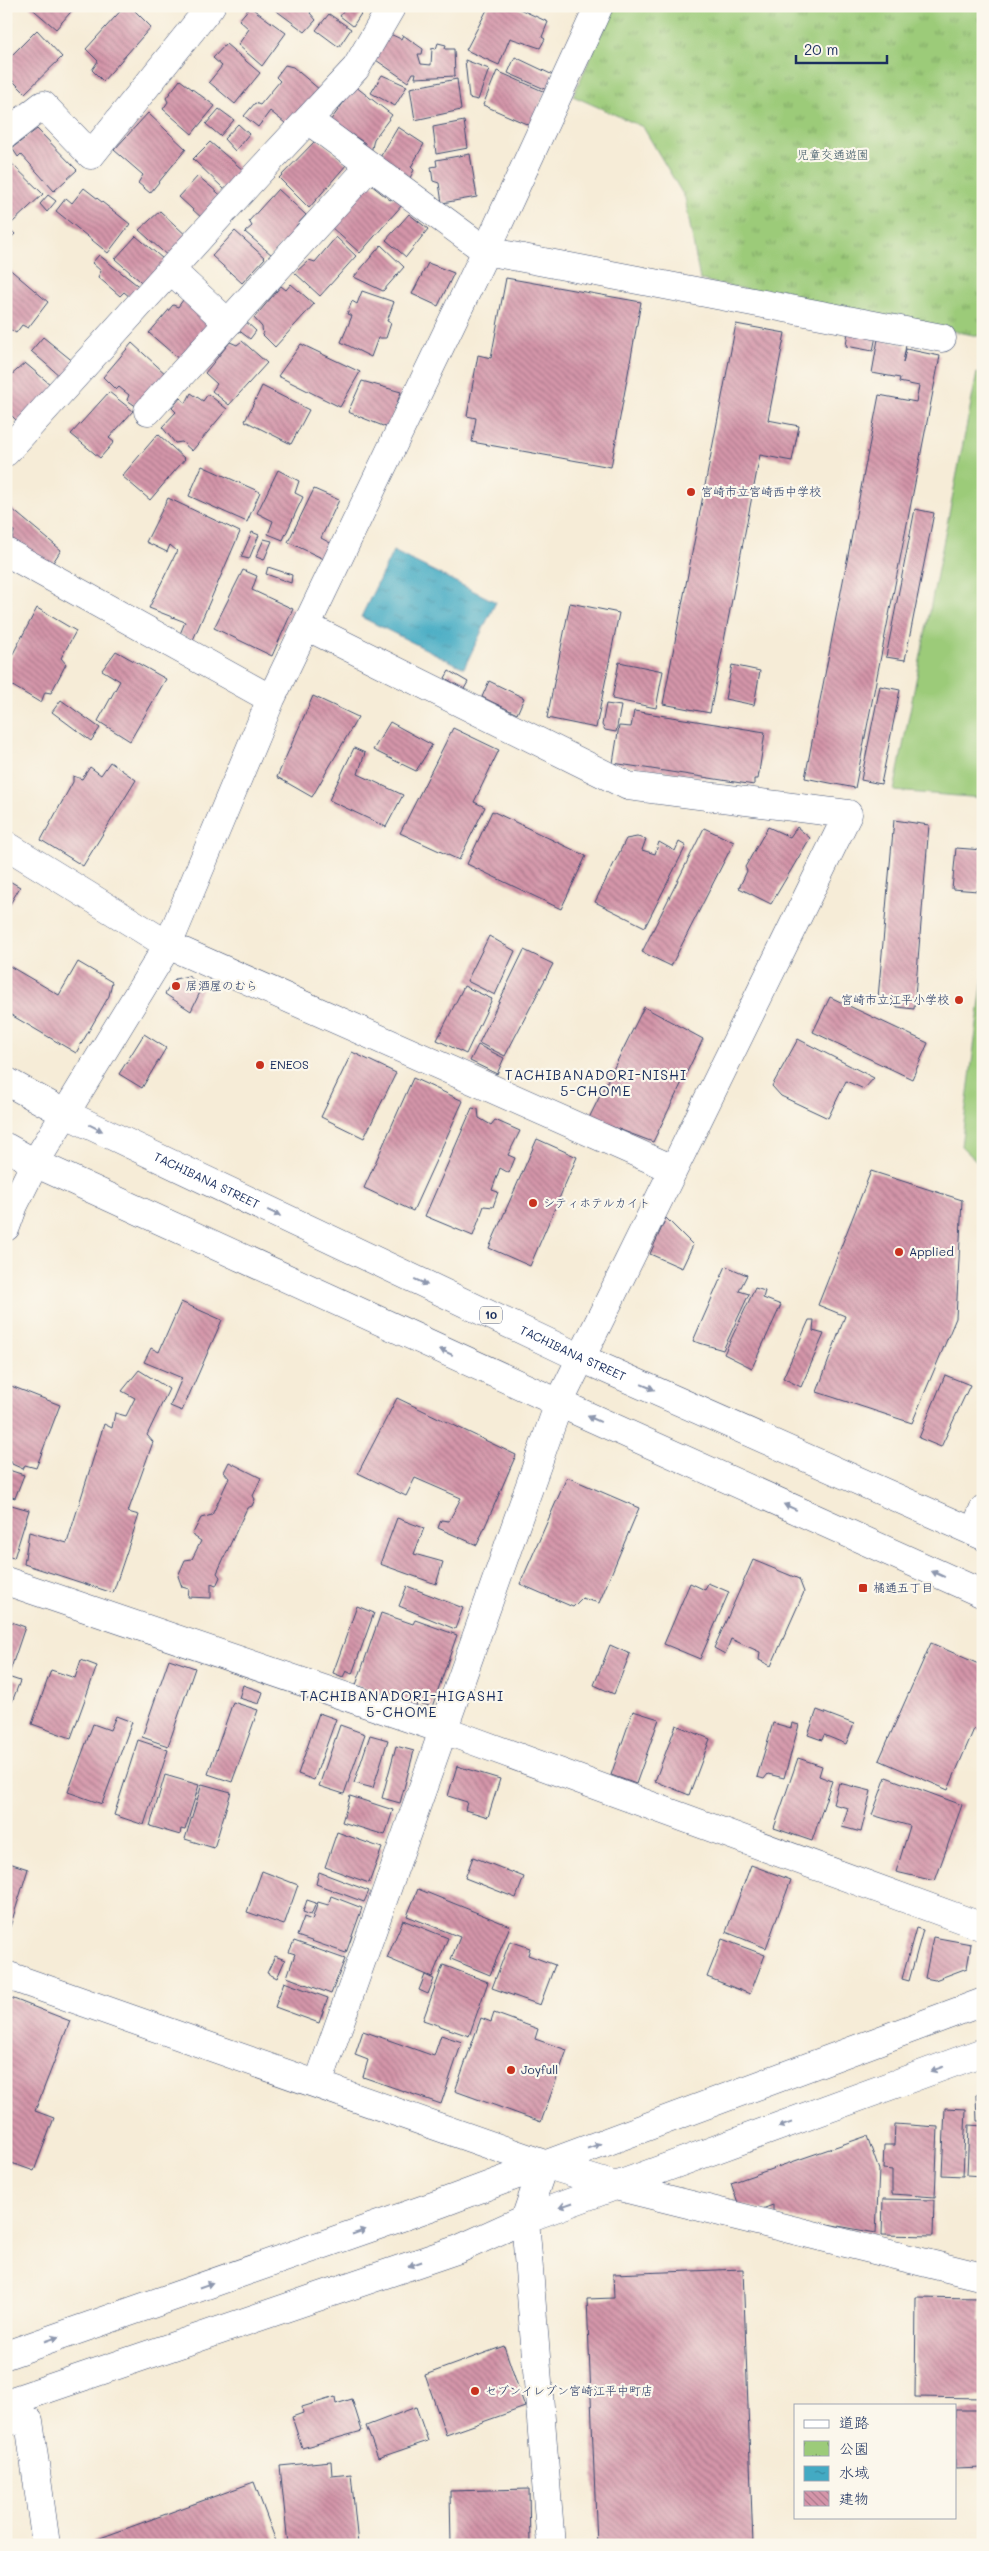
<svg xmlns="http://www.w3.org/2000/svg" width="989" height="2551" font-family="Mali,'Klee One',sans-serif">
<style>
.park{fill:url(#park-tufts);stroke:#5c7d6c}
.pitch{fill:#9ccb79;stroke:#5c7d6c}
.water{fill:url(#water-ripples);stroke:#2f6c90}
.building{fill:url(#building-back-hatch)}
.lines{fill:none;stroke-linecap:round;stroke-linejoin:round}
.minor-casing{stroke:#3c4b70;stroke-width:29}
.highway-casing{stroke:#3c4b70;stroke-width:29}
.minor{stroke:#fff;stroke-width:28}
.highway{stroke:#fff;stroke-width:28}
.oneway{fill:#8d97ae}
.poi-dot{fill:#c8321e;stroke:#fbf7ec;stroke-width:2}
.labels{text-anchor:middle;stroke-width:4.5;stroke-linejoin:round;paint-order:stroke}
.shield{fill:#fbf7ec;stroke:#5e6b89;stroke-width:1}
.shield-label{font-size:11px;font-weight:bold;fill:#1b2f5e}
.park-label{font-size:12px;fill:#3b5665;stroke:#fbf7ec}
.poi-label{font-size:12px;fill:#1b2f5e;stroke:#fbf7ec;text-anchor:start}
.street-label{font-size:12px;fill:#1b2f5e;stroke:#fbf7ec}
.neighbourhood-label{font-size:14px;letter-spacing:1px;fill:#1b2f5e;stroke:#fbf7ec}
</style>
<defs>
<pattern id="park-tufts" width="24" height="20" patternUnits="userSpaceOnUse" patternTransform="scale(1.25)"><rect width="24" height="20" fill="#9ccb79"/><path d="M3 7l-1-3M5 7V3M7 7l1-3M15 17l-1-3M17 17v-4M19 17l1-3" fill="none" stroke="#7ea566"/></pattern>
<pattern id="water-ripples" width="26" height="14" patternUnits="userSpaceOnUse" patternTransform="scale(1.25)"><rect width="26" height="14" fill="#43aac3"/><path d="M2 4q2-2 4 0t4 0M15 11q2-2 4 0t4 0" fill="none" stroke="#378ba2"/></pattern>
<pattern id="building-back-hatch" width="6" height="6" patternUnits="userSpaceOnUse" patternTransform="scale(1.25)"><rect width="6" height="6" fill="#d495a9"/><path d="M-1 5l2 2M0 0l6 6M5-1l2 2" fill="none" stroke="#ab7a8d"/></pattern>
</defs>
<rect width="100%" height="100%" fill="#fbf7ec"/>
<filter id="ink" filterUnits="userSpaceOnUse"><feTurbulence type="fractalNoise" baseFrequency=".02" numOctaves="2"/><feDisplacementMap in="SourceGraphic" scale="10" xChannelSelector="R" yChannelSelector="G"/><feConvolveMatrix kernelMatrix="1 2 1 2 8 2 1 2 1" color-interpolation-filters="sRGB"/></filter>
<filter id="wash" filterUnits="userSpaceOnUse"><feTurbulence type="fractalNoise" baseFrequency=".0096" numOctaves="4" result="noise"/><feDisplacementMap in="SourceGraphic" scale="20" xChannelSelector="R" yChannelSelector="G"/><feGaussianBlur stdDeviation="1.12" result="paint"/><feColorMatrix in="noise" values="0 0 0 0 0 0 0 0 0 0 0 0 0 0 0 0 0 1.4 0 .05"/><feComposite in="paint" operator="in"/></filter>
<g filter="url(#wash)">
<rect width="100%" height="100%" fill="#f6ecd7"/>
<path class="park" d="M614 6H983V337L700 280 685 198 643 127 573 96Z"/>
<path class="pitch" d="M977 373 983 374V798L894 791Z
M983 978V1167L961 1146Z"/>
<path class="water" d="M393 551 496 602 464 668 361 617Z"/>
<g id="blocks">
<path class="building" d="M29 6H76L56 29Z
M125 6H130L151 27 103 81 92 70 98 61 86 49Z
M270 6H315L310 13 316 20 305 32Z
M344 6H366L353 26 340 16 346 8Z
M489 6H513L548 22 542 37 545 39 540 48 510 38 499 65 466 50Z
M250 7 286 33 262 66 238 45 249 29 239 20Z
M329 14 351 29 339 47 316 30Z
M37 30 62 57 25 93 6 74V61Z
M390 34 401 39 403 35 423 49 422 54H418L421 64 431 65 432 48 436 49 438 43 446 45 445 49H454L455 76 415 78 416 73H413L408 82 373 58Z
M226 44 260 73 235 104 209 82 222 66 213 58Z
M515 57 555 76 547 90 508 73Z
M465 60 489 69 478 100 469 98Z
M285 65 293 67 320 90 290 127 270 111 258 127 244 116 255 103 260 105 280 81 276 77Z
M497 71 545 92 531 126 483 105Z
M382 75 407 86 395 106 371 93Z
M457 79 461 110 415 120 410 88Z
M180 80 215 106 192 134 163 109 168 102 166 98Z
M351 83 392 115 374 139 371 153 364 151 365 143 330 121 344 102 340 99Z
M219 109 234 120 220 136 206 124Z
M148 113 186 149 150 193 138 183 143 175 114 150Z
M464 121 468 148 436 154 433 127Z
M238 124 249 134 235 151 224 139Z
M398 127 424 144 411 167 414 170 410 178 379 159Z
M37 129 77 170 54 191 21 154 18 157 12 148Z
M317 139 347 164 309 208 279 178Z
M210 142 243 170 225 190 193 159Z
M470 154 477 197 442 203 439 183 433 181 431 167 437 166 436 160Z
M10 162 43 194 12 223 6 217V166Z
M198 176 224 198 204 220 179 197Z
M366 181 390 200 397 196 403 204 360 253 331 227Z
M84 188 130 224 108 253 56 211 66 198 72 203Z
M278 189 306 215 296 226 298 232 286 245 281 244 272 255 245 232 252 226 249 221Z
M48 195 56 201 47 212 40 204Z
M160 211 190 239 171 259 139 230Z
M409 214 428 229 406 257 386 240Z
M6 225 15 234 6 243Z
M235 231 265 258 242 283 212 256Z
M136 236 169 264 147 287 115 259Z
M336 237 356 256 320 296 295 273 309 260 315 262Z
M381 245 404 267 383 291 354 277Z
M99 255 146 292 137 303 124 292 120 296 98 277 101 271 92 263Z
M428 263 454 273 438 306 412 294Z
M6 266 48 302 28 328 22 325 16 333 8 328 6 332Z
M506 278 641 302 611 467 472 442 476 418 467 416 478 355 491 358Z
M291 284 314 304 275 347 263 335 262 327 254 318 281 286 286 290Z
M362 291 394 302 387 321 391 323 386 338H378L371 357 341 342 352 316 347 314 352 301 357 304Z
M188 293 214 325 180 360 149 333 173 305 178 307Z
M242 318 256 331 250 339 233 326Z
M736 324 785 333 768 420 799 426 792 461 760 455 710 713 663 704Z
M848 331 876 336 873 351 846 346Z
M43 337 80 367 67 382 31 351Z
M878 339 906 345 903 363 906 349 940 356 855 788 805 778 879 395 916 402 919 386 899 382 900 378 872 373Z
M242 341 267 363 229 405 212 391 217 384 205 373 230 342 237 345Z
M132 343 168 376 140 409 127 400 129 395 119 387 116 390 103 377Z
M301 344 360 372 340 407 278 376Z
M25 363 57 390 24 428 6 410V377L8 378Z
M362 381 401 392 388 428 348 412Z
M262 386 309 410 291 444 245 421Z
M109 392 133 411 109 438 114 442 100 458 71 434Z
M191 393 203 401 208 394 227 409 192 451 182 442 175 443 162 427 176 412 172 408 180 398 186 403Z
M158 434 185 459 150 500 122 476Z
M202 466 260 492 247 522 189 496Z
M278 470 299 481 295 493 303 497 283 540 268 534 273 521 257 513Z
M314 489 339 500 321 538 334 545 326 560 288 542Z
M168 498 240 532 193 640 180 634 185 622 149 608 177 551 170 545 167 552 146 542Z
M6 504 61 550 52 564 11 543 14 531 6 528Z
M915 509 934 513 905 660 886 657Z
M252 532 259 535 249 559 241 557Z
M264 539 272 541 264 560 256 557Z
M268 567 292 575 291 583 266 574Z
M243 570 257 576 252 590 293 609 272 656 214 628Z
M570 603 619 613 596 728 547 718Z
M37 608 76 631 61 658 66 664 51 693 45 692 41 703 6 682V667Z
M116 651 166 679 130 741 98 721 120 681 102 670Z
M619 662 663 671 656 708 612 699Z
M732 665 760 671 754 705 725 699Z
M449 671 468 682 464 689 445 678Z
M489 681 524 698 517 714 482 697Z
M880 686 900 690 881 784 861 780Z
M313 696 358 717 312 797 277 777Z
M61 700 100 728 91 741 52 712Z
M606 704 621 706 616 732 605 730 602 725Z
M634 711 765 732 758 779H754V785L613 763 619 726 631 727Z
M390 722 432 745 416 771 373 750Z
M453 728 499 750 474 802 485 807 459 860 400 833Z
M354 748 365 753 358 774 403 795 386 827 329 800Z
M110 762 136 780 83 866 41 840 73 782V776L82 779 90 767 101 775Z
M492 811 586 856 561 909 467 864Z
M894 820 929 825 914 1009 897 1007 896 1000 878 998Z
M768 827 790 837 797 827 810 838 771 904 739 888 747 871 745 867Z
M704 828 734 842 671 966 642 952Z
M637 837 646 839 642 850 655 854 659 842 675 851 679 842 686 846 645 927 595 902 626 839Z
M956 848 983 850 978 891 952 889Z
M6 879 20 887 6 911Z
M489 936 515 951 495 995 467 981Z
M524 950 553 964 505 1056 479 1043Z
M78 962 112 982 109 996 76 1053 6 1012V964L59 995Z
M188 976 203 986 191 1011 165 994 175 979Z
M464 986 492 999 466 1054 437 1040Z
M830 997 928 1043 912 1079 813 1032Z
M644 1007 703 1039 653 1142 589 1118Z
M144 1034 166 1048 142 1088 119 1074Z
M798 1039 874 1078 864 1089 846 1081 828 1118 781 1096 772 1086Z
M478 1045 504 1058 497 1074 470 1061Z
M352 1052 396 1073 364 1138 321 1117Z
M413 1078 463 1101 413 1211 364 1188Z
M472 1108 478 1109 479 1118 491 1125 495 1120 520 1131 508 1155 515 1158 509 1173 500 1168 492 1190 498 1192 493 1207 484 1206 473 1236 425 1216Z
M537 1139 577 1157 530 1266 489 1248Z
M871 1171 962 1200 956 1318 912 1423 817 1392 845 1316 818 1305Z
M666 1218 693 1245 682 1268 650 1254Z
M726 1266 747 1275 739 1291 749 1294 723 1350 693 1341Z
M755 1288 765 1291 763 1298 781 1305 752 1368 724 1354Z
M181 1302 222 1320 182 1411 170 1406 182 1378 144 1362 151 1348 159 1352Z
M809 1320H814L813 1331 824 1334 801 1387 783 1378Z
M139 1370 169 1389 147 1435 153 1442 128 1512 139 1515 113 1593 24 1564 29 1532 67 1543 104 1424 112 1428 115 1413 126 1416 135 1398 122 1391Z
M945 1375 970 1385 941 1447 919 1438Z
M6 1384 60 1405 36 1468 25 1465 23 1469 12 1464 11 1461 6 1459Z
M397 1398 516 1455 477 1545 438 1528 441 1520 449 1521 461 1498 415 1478 406 1496 358 1473Z
M229 1462 261 1478 253 1496 255 1499 252 1506 247 1508 217 1573 220 1577 216 1586 211 1584V1598L188 1597 189 1589 182 1587 178 1576 185 1560 192 1559 201 1541 192 1535 201 1518 212 1515 229 1478 224 1472Z
M6 1469 24 1475 15 1498 6 1495Z
M567 1477 639 1508 599 1603 582 1598 573 1607 520 1584Z
M8 1504 29 1510 14 1558 6 1556Z
M397 1518 424 1528 414 1554 443 1562 436 1584 380 1564Z
M753 1560 799 1579 804 1592 771 1666 759 1660 760 1652 731 1639 725 1654 714 1648Z
M690 1583 705 1590 708 1583 729 1592 700 1659 664 1644Z
M407 1586 463 1608 455 1629 399 1606Z
M357 1606 374 1613 352 1674 346 1671 343 1677 333 1673Z
M381 1613 413 1624 415 1620 457 1635 432 1707 417 1702 416 1706 356 1685Z
M6 1620 25 1627 8 1677 20 1681 12 1702 6 1700Z
M931 1643 983 1666V1733L974 1729 948 1790 879 1760Z
M610 1645 630 1654 614 1694 594 1685Z
M169 1659 195 1668 168 1746 142 1737Z
M81 1660 97 1666 71 1738 32 1724 51 1670 75 1678Z
M243 1685 263 1692 259 1704 239 1698Z
M233 1702 258 1710 232 1782 208 1774Z
M817 1710 854 1724 846 1744 824 1735 822 1740 808 1735Z
M633 1711 659 1719 636 1784 611 1775Z
M319 1713 336 1719 314 1780 298 1774Z
M116 1716 132 1722 102 1804 68 1792 93 1724 110 1730Z
M773 1723 791 1728 792 1723 799 1725 784 1778 768 1774 764 1779 757 1777Z
M340 1725 365 1734 344 1794 319 1786Z
M676 1725 710 1739 689 1795 655 1781Z
M370 1735 388 1740 373 1788 354 1783Z
M138 1740 168 1750 144 1825 114 1815Z
M396 1746 414 1751 400 1803 382 1798Z
M798 1758 822 1766 819 1776 832 1781 812 1841 774 1828Z
M457 1766 500 1779 488 1817 465 1810 467 1802 448 1796Z
M165 1775 199 1785 185 1830 181 1829 180 1835 150 1826Z
M886 1777 962 1805 935 1881 896 1872 910 1826 872 1815Z
M839 1783 871 1791 861 1832 842 1827 848 1808 833 1804Z
M202 1784 231 1792 214 1848 185 1839Z
M350 1796 393 1810 385 1835 342 1822Z
M337 1832 382 1848 369 1883 325 1867Z
M473 1857 524 1877 516 1898 465 1878Z
M6 1862 28 1869 10 1927 6 1926Z
M751 1865 791 1880 766 1948 726 1932Z
M262 1871 298 1885 284 1925 247 1912Z
M319 1872 369 1891 364 1902 316 1884Z
M418 1889 510 1926 490 1975 451 1959 460 1937 407 1916Z
M331 1896 362 1908 346 1953 297 1936 304 1917 312 1920 318 1902 328 1905Z
M307 1900 316 1903 311 1915 303 1912Z
M403 1920 448 1938 432 1977 387 1958Z
M916 1928 923 1930 909 1981 902 1979Z
M933 1937 971 1944 967 1968 935 1980 925 1978Z
M722 1939 765 1955 750 1994 707 1977Z
M294 1941 345 1959 331 1994 287 1977 295 1954 289 1952Z
M510 1941 530 1948 528 1955 555 1965 540 2005 492 1988Z
M275 1956 285 1960 277 1978 267 1973Z
M443 1965 488 1982 469 2036 423 2020Z
M425 1975 434 1979 428 1994 419 1990Z
M284 1982 328 1998 319 2023 275 2007Z
M6 1996 70 2021 35 2111 54 2118 34 2171 6 2161Z
M494 2013 538 2029 535 2039 567 2050 541 2122 455 2091 481 2018 491 2022Z
M363 2031 434 2056 441 2035 462 2042 441 2104 363 2077 368 2060 355 2055Z
M983 2093V2121H977L976 2095Z
M945 2108 966 2109 963 2176 942 2175Z
M895 2124 938 2127 935 2197 892 2194V2170L883 2169 884 2145H894Z
M969 2125 983 2126V2176L967 2175Z
M867 2136 879 2170 876 2233 773 2214V2205L762 2209 738 2204 731 2183Z
M883 2199 934 2200 933 2236 882 2235Z
M743 2269 753 2545H597L587 2299 614 2298 613 2274Z
M916 2297 980 2298V2321H983V2398L915 2397Z
M504 2346 525 2407 446 2435 425 2375Z
M335 2397 336 2404 352 2399 362 2431 302 2448 292 2417 303 2413 302 2407Z
M416 2407 428 2441 378 2458 366 2426Z
M955 2410H983V2468L955 2469Z
M331 2461 332 2476 351 2474 358 2545H288L280 2466Z
M254 2482 277 2544 81 2545Z
M529 2489 530 2545H451L450 2491Z"/>
</g>
</g>
<g filter="url(#ink)">
<use href="#blocks" fill-opacity="0" stroke="#3c4b70" stroke-width="1"/>
<g class="lines">
<g class="minor-casing">
<path id="minor" d="M308 120 486 251 942 338
M6 134 43 105 91 155 211 6
M171 270 228 323
M148 411 370 166
M6 452 259 172 356 68 392 6
M6 552 271 699
M306 626 628 786 848 814 559 1403 318 2084
M6 845 168 945 673 1169
M6 1227 14 1205 35 1163 168 945 271 699 486 251 599 6
M974 1532 983 1510
M6 1581 444 1730 983 1927
M6 1975 544 2164 619 2187 983 2277
M544 2164 525 2219 551 2545
M6 2355 439 2204 983 2002
M6 2403 459 2249 525 2219 983 2052
M6 2419 29 2421 46 2545"/>
</g>
<g class="highway-casing">
<g id="highway">
<path id="s1" d="M6 1081 64 1113 581 1358 983 1536"/>
<path d="M6 1147 35 1163 559 1403 983 1594"/>
</g>
</g>
<use href="#minor" class="minor"/>
<use href="#highway" class="highway"/>
</g>
<defs><path id="oneway-solid" d="M-6-.8H1V-3.2L6.5 0L1 3.2V.8H-6Z" transform="scale(1.25)"/></defs>
<g class="oneway">
<use href="#oneway-solid" transform="translate(96 1128) rotate(26)"/>
<use href="#oneway-solid" transform="translate(274 1213) rotate(25)"/>
<use href="#oneway-solid" transform="translate(421 1282) rotate(25)"/>
<use href="#oneway-solid" transform="translate(446 1352) rotate(-155)"/>
<use href="#oneway-solid" transform="translate(648 1387) rotate(23)"/>
<use href="#oneway-solid" transform="translate(594 1419) rotate(-156)"/>
<use href="#oneway-solid" transform="translate(790 1507) rotate(-156)"/>
<use href="#oneway-solid" transform="translate(938 1574) rotate(-156)"/>
<use href="#oneway-solid" transform="translate(937 2069) rotate(160)"/>
<use href="#oneway-solid" transform="translate(785 2125) rotate(160)"/>
<use href="#oneway-solid" transform="translate(594 2146) rotate(-20)"/>
<use href="#oneway-solid" transform="translate(566 2205) rotate(161)"/>
<use href="#oneway-solid" transform="translate(359 2232) rotate(-19)"/>
<use href="#oneway-solid" transform="translate(415 2264) rotate(161)"/>
<use href="#oneway-solid" transform="translate(206 2285) rotate(-19)"/>
<use href="#oneway-solid" transform="translate(52 2339) rotate(-19)"/>
</g>
</g>
<g class="poi-dot">
<circle cx="691" cy="492" r="5"/>
<circle cx="176" cy="986" r="5"/>
<circle cx="959" cy="1000" r="5"/>
<circle cx="260" cy="1065" r="5"/>
<circle cx="533" cy="1203" r="5"/>
<circle cx="899" cy="1252" r="5"/>
<rect x="858" y="1583" width="10" height="10" rx="2.5"/>
<circle cx="511" cy="2070" r="5"/>
<circle cx="475" cy="2391" r="5"/>
</g>
<g class="labels">
<rect class="shield" x="480" y="1306.5" width="22" height="17" rx="4"/>
<g class="shield-label">
<text x="491" y="1319">10</text>
</g>
<g class="park-label">
<text x="833" y="159">児童交通遊園</text>
</g>
<g class="poi-label">
<text x="701" y="496">宮崎市立宮崎西中学校</text>
<text x="186" y="990">居酒屋のむら</text>
<text x="949" y="1004" text-anchor="end">宮崎市立江平小学校</text>
<text x="270" y="1069">ENEOS</text>
<text x="543" y="1207">シティホテルカイト</text>
<text x="909" y="1256">Applied</text>
<text x="873" y="1592">橘通五丁目</text>
<text x="521" y="2074">Joyfull</text>
<text x="485" y="2395">セブンイレブン宮崎江平中町店</text>
</g>
<g class="street-label">
<text dy="4" stroke="none"><textPath href="#s1" startOffset="224">TACHIBANA STREET</textPath></text>
<text dy="4" stroke="none"><textPath href="#s1" startOffset="629">TACHIBANA STREET</textPath></text>
</g>
<g class="neighbourhood-label">
<text x="596" y="1080">TACHIBANADORI-NISHI<tspan x="596" dy="16">5-CHOME</tspan></text>
<text x="402" y="1701">TACHIBANADORI-HIGASHI<tspan x="402" dy="16">5-CHOME</tspan></text>
</g>
</g>
<rect width="989" height="2551" fill="none" stroke="#fbf7ec" stroke-width="25"/>
<rect x="794" y="2404" width="162" height="115" fill="#fbf7ec" stroke="#a1a7b3"/>
<rect x="804" y="2420" width="25" height="8" fill="#ffffff" stroke="#a1a7b3"/>
<text x="839" y="2428" font-size="15" fill="#1b2f5e">道路</text>
<rect x="804" y="2441" width="25" height="15" fill="url(#park-tufts)" stroke="#a1a7b3"/>
<text x="839" y="2454" font-size="15" fill="#1b2f5e">公園</text>
<rect x="804" y="2466" width="25" height="15" fill="url(#water-ripples)" stroke="#a1a7b3"/>
<text x="839" y="2478" font-size="15" fill="#1b2f5e">水域</text>
<rect x="804" y="2491" width="25" height="15" fill="url(#building-back-hatch)" stroke="#a1a7b3"/>
<text x="839" y="2504" font-size="15" fill="#1b2f5e">建物</text>
<path d="M796 55v8h91v-8" fill="none" stroke="#1b2f5e" stroke-width="2.5"/>
<text x="804" y="55" font-size="15" fill="#1b2f5e" stroke="#fbf7ec" stroke-width="4" paint-order="stroke">20 m</text>
</svg>
